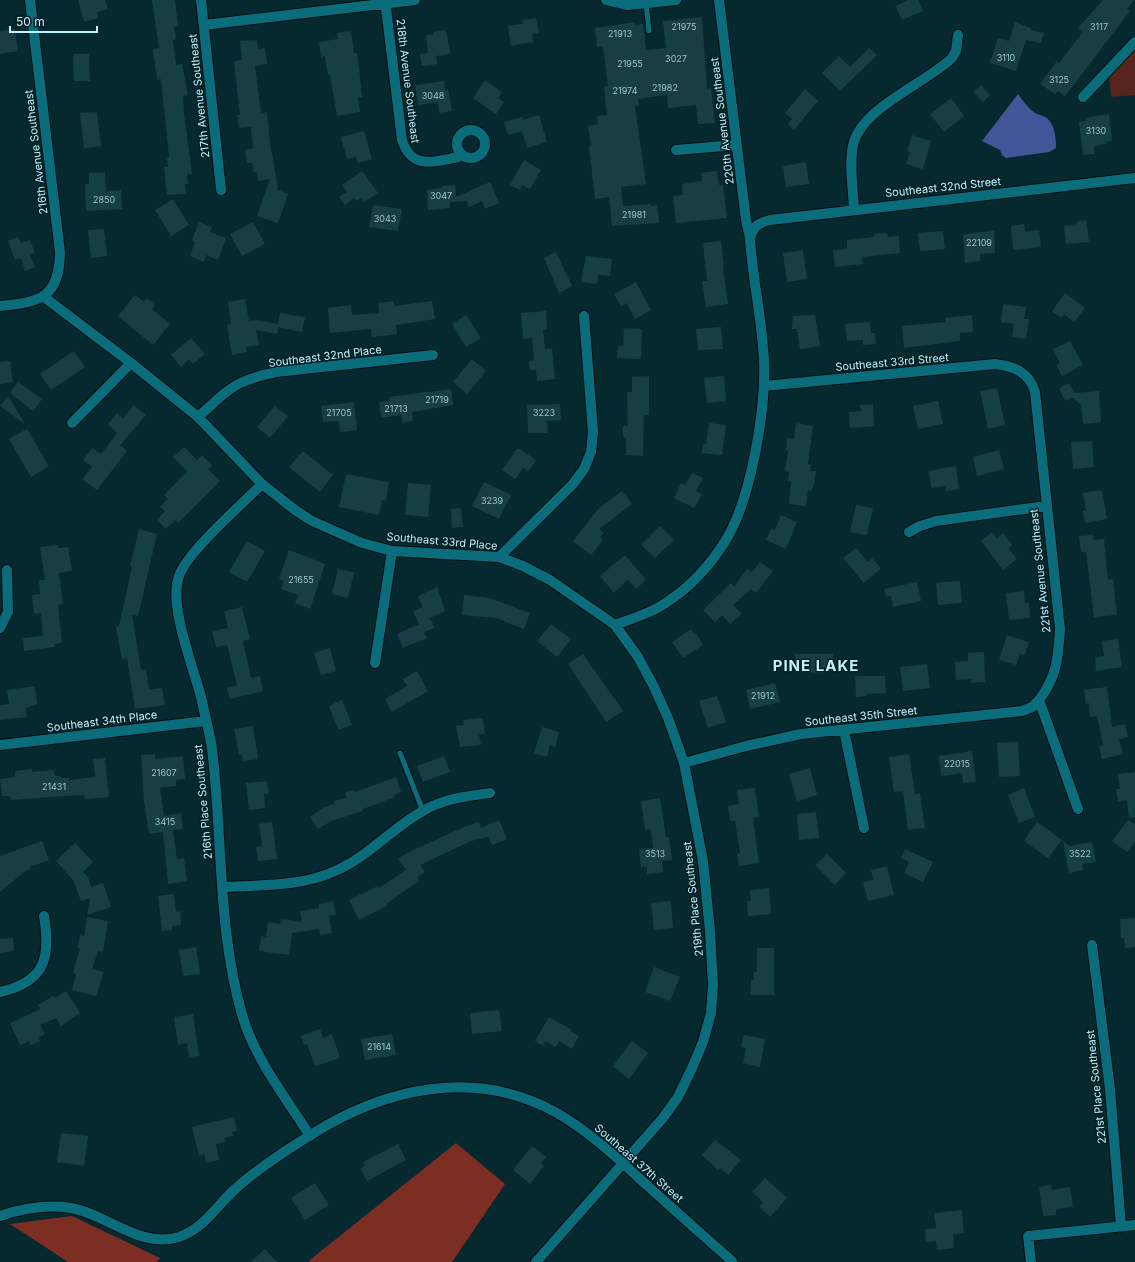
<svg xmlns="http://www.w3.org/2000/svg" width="1135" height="1262" font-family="Inter,sans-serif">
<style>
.green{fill:#55251e}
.forest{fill:#7c2e22}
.water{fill:#435599}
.building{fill:#183e45}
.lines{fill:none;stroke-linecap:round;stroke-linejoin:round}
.service-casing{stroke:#031012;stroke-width:7}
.minor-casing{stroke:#031012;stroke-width:12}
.tertiary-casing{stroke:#031012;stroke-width:12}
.service{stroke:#0b6d7b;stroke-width:5}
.minor{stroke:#0b6d7b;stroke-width:10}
.tertiary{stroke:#0b6d7b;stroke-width:10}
.labels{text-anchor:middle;stroke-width:3;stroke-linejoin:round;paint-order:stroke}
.number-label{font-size:9px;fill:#98c6cf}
.street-label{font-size:11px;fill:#c2f3fd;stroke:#002025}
.district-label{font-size:15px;font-weight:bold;letter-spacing:1px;fill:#c2f3fd;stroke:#002025}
</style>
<rect width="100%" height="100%" fill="#05292f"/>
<path class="green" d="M1135 50V95L1111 97 1109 74Z"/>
<path class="forest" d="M456 1143 505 1184 452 1262H309L311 1259Z
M72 1216 160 1258 157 1262H68L10 1224Z"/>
<path class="water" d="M1018 94C1023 101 1028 108 1035 113 1039 115 1044 116 1047 118 1055 125 1056 138 1056 148L1049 152 1006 158 1002 155 1000 150 982 141Z"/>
<path class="building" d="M78 0H105L108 9 97 12 98 18 84 22Z
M152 0H175L178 26H174L176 39 173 40 176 65 182 64 188 95 183 96 184 113 192 174H187L188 184H185L186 194 167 195 164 167H168L167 158 169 157 161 79 157 80 153 49 159 48Z
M908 0H918L923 11 902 20 895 6Z
M1103 0H1134L1127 9 1130 11 1065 96 1058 91 1055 94 1040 84 1057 61 1059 63 1083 32 1078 28Z
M702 17 707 89 711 88 715 123 698 124 696 105 668 108 667 95 638 99 639 105 635 106 646 184 621 187 623 206 651 204V206L657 205 659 223 612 226 609 197 595 199 589 146 591 145 588 126 598 124 597 116 607 115 604 87 608 86 603 46 597 47 595 28 635 22V25L643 24 646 50 666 48 663 21Z
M536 18 539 33 532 34 533 42 511 46 508 26 523 24 522 20Z
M1015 22 1031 28V30L1044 33 1041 43 1026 40 1016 71 990 63 998 38 1009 41Z
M15 29 18 51 0 54V31Z
M446 30 450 54 436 56 437 64 422 66 420 54 428 53 426 35 433 34V32Z
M351 31 354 53H357L359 67 362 97H358L360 112 337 116 330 75H328L325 56 321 57 319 42 338 39 337 33Z
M257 40 258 49 265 48 267 64 255 66 261 113 267 112 271 152H272L278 190 288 194 278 223 257 216 270 179 258 181 257 172H254L252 163H247L245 150 253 148 251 127 239 128 237 115H240L234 61 242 60 240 41Z
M869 48 877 55 840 91 822 73 839 56 850 67Z
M73 54H89L90 81H74Z
M485 80 502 92 498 98 504 102 496 114 473 98Z
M444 81 445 90 448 89 452 111 439 113 438 102 418 105 415 85Z
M981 85 990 95 983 102 973 92Z
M805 89 818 101 794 130 788 124 792 119 785 113Z
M951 98 964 116 944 132 930 114Z
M97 112 101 146 84 148 80 113Z
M1109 114 1112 141 1106 142 1107 144 1094 146 1095 154 1083 155 1079 122 1086 121V118Z
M539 115 547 142 527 148 522 131 508 135 504 122 522 117V120Z
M364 131 372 159 358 163 356 157 347 159 341 137Z
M912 135 931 141 923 169 906 164 910 152 907 151Z
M524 160 541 170 530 189 522 185 520 190 510 185Z
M806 162 809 184 786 187 783 166Z
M362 171 378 193 364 202 361 198 356 201 354 198 345 205 339 197 347 192 342 185Z
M717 171 719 185H723L727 218 676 223 673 196 683 195 682 184 702 181 701 173Z
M105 172 106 191 121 190 122 209 86 211 85 184H89V173Z
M490 182 499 203 485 209 482 201 469 207 467 201 450 202V208L428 210 427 190 442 188V186L455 185 456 197Z
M173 199 189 225 171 236 155 210Z
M373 205 402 209 398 231 369 227Z
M1086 220 1089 242 1066 244 1064 226 1077 224V221Z
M199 222 212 227 210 232 226 238 218 260 206 255 204 262 190 256 195 242 192 240Z
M253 222 265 244 242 256 230 234Z
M1024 224 1025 232 1039 230 1041 247 1013 250 1011 226Z
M104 229 107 256 91 258 88 230Z
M943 231 945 249 920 251 918 233Z
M994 231 995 253 980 254V261L965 263 963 234Z
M887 233 888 237 899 236 900 253 862 257 863 264 835 267 833 250 847 249V240L874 237V234Z
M18 237 21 243 30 240 35 253 30 255 35 267 25 271 21 258 15 260 8 241Z
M721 241 724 268H723L728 304 706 307 702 281H707L703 243Z
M803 250 807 279 787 282 783 253Z
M556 252 572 286 559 293 544 258Z
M586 256 612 259 610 276 598 275 597 284 581 282Z
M636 282 651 310 635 319 627 303 621 306 614 294Z
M1065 293 1085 308 1074 322 1064 314 1061 318 1052 311Z
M135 295 144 302 147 298 155 305 152 309 170 324 153 345 118 316Z
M245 299 249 321 255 320 278 324 280 313 305 317 302 332 278 327 277 334 256 330 259 345 246 347 247 352 232 355 227 325 231 324 228 302Z
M394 301V306L432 301 435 319 396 325 397 334 372 337 371 329 330 333 328 308 351 305 352 315 379 313 378 303Z
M1003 304 1026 307 1024 319H1029L1026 339 1012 337 1014 324 1001 322Z
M546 311 547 329 543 330 545 349 552 348 555 379 537 381 536 370H530L529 361 534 360 532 338 523 339 521 313Z
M466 315 481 338 466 347 452 324Z
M815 315 820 346 800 349 797 329H792L793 316Z
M972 315 973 332 960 333V341L904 348 902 326 945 322V318Z
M870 322 871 333H875L876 344 863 345V340L847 341 845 324Z
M721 327 723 349 698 350 696 329Z
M624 328 642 329 641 359 617 358 618 346H623Z
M191 338 205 354 193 364 189 359 181 367 171 355Z
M1070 341 1083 365 1062 376 1056 365 1060 363 1053 349Z
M74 351 85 367 51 390 40 374Z
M472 359 486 371 467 394 453 382Z
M10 361 13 382 0 384V362Z
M649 376V415H644L643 456 626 455V438L623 437V426H628L627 392H632V377Z
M724 376 726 401 707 403 704 378Z
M18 382 42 399 33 411 10 393Z
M1069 383 1074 393 1099 391 1101 422 1083 424 1081 405 1072 397 1065 401 1059 388Z
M997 388 1005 425 988 429 980 391Z
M451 389 453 405 412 412 413 421 402 423 401 415 381 418 379 402 390 401 389 397Z
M8 396 25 424 0 406Z
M938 401 943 424 918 429 913 406Z
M354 402 357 430 340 432 339 421 323 422 321 406Z
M560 404 561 420 547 421 548 433H528L527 405Z
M873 404 874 426 850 428 849 412 861 411 860 405Z
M134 405 146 415 120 445 127 451 97 490 82 479 92 467 83 460 92 448 101 454 117 433 108 424 117 413 123 418Z
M275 406 288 416 270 438 257 427Z
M709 423 726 425 722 455 702 453 703 444H706Z
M796 423 813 426 808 464 811 465 810 471H816L814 485 811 491 808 490 806 506 789 504 791 481H788L789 472 785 471 788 450H786L787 438 794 439Z
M27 429 49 466 31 477 9 439Z
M1092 441 1094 467 1073 469 1071 442Z
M184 447 197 460 202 455 212 466 208 469 220 481 178 523 175 520 166 529 157 520 165 511 160 507 168 499 164 495 187 471 173 457Z
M517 449H520L536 460 528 471 523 468 515 479 502 470Z
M999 450 1004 469 977 476 973 457Z
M303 451 333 475 320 492 289 467Z
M956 466 959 489 946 491V486L931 488 929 471Z
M692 473 703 478 696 491 702 494 694 508 674 498 681 483 685 485Z
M346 474 389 482 386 501 382 500 379 515 339 507Z
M484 482 511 495 499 519 472 506Z
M408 483 431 485 428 517 405 515Z
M1102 490 1107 519 1085 523 1083 511H1086L1083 493Z
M622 491 632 504 599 529 604 533 600 537 603 540 591 555 573 541 599 508Z
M856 505 873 508 867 535 850 532Z
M461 508 463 527 452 528 451 509Z
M781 515 797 522 786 549 766 540 771 529 775 530Z
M660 526 674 540 655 558 641 545Z
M139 529 157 534 138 616 132 615 141 670 146 669 149 690 162 688 165 705 135 709 127 658 122 659 116 627 119 626 132 567 130 566Z
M992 532 997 538 1003 533 1012 545 1008 548 1017 559 1003 570 981 541Z
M1093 535 1094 540 1104 539 1108 580 1113 579 1117 615 1094 617 1086 552H1081L1079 536Z
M247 541 265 551 247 582 229 572Z
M58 545 59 548 68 547 72 571 59 573 63 604 58 605 62 643 54 644 55 647 24 651 23 638 43 636 41 613 34 614 32 595 40 594 39 580H45L40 547Z
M856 548 868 562 872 558 881 568 864 583 843 558Z
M289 550 325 564 310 609 295 603 298 595 281 589 284 581 279 579Z
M625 555 646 580 636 589 628 580 614 593 600 576Z
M760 562 773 571 756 593 751 589 733 605 742 614 730 624 722 615 715 622 703 610 731 583 734 587 747 569 752 572Z
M338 569 354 572 348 598 332 594Z
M960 581 962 603 938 605 936 583Z
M917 582 921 601 893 607 891 596 886 597 884 589Z
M437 587 445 611 430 618 434 628 424 632 427 638 403 648 397 634 419 624 413 611 423 607 418 596Z
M1024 591 1025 603H1029L1030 618 1009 620 1006 593Z
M464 595 490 598 530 613 524 629 496 618 462 615Z
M242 607 250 639 243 641 251 678 260 676 263 691 230 699 227 688 237 685 227 645 216 647 212 631 228 628 224 611Z
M551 624 571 639 557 657 537 641Z
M691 629 694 635 696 633 703 645 683 658 672 642Z
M1007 635 1029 642 1025 655 1020 654 1016 665 999 660Z
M1118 639 1122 667 1096 671 1095 657 1104 656 1102 641Z
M330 648 336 671 321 675 314 653Z
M984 652 985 682 971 683V679L956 680 955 662 968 661V653Z
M583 654 623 711 606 722 568 664Z
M795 654H833L832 671 824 670V673L795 672Z
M927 664 930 688 903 691 900 667Z
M417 671 428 691 392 712 385 699 407 686 403 679Z
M855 676H885L886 693 867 694V696L856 697Z
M775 683 780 702 750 709 746 690Z
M35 686 37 704 26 708 27 717 0 720V705L9 704 7 690Z
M1107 687 1112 727 1125 724 1128 737 1119 739 1123 754 1102 759 1099 746 1103 745 1097 716 1090 717 1089 703 1086 704 1084 690Z
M717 696 726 722 708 728 699 701Z
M342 700 352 725 338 730 329 706Z
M483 718 485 734H479L481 745 460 747 456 726 464 725 463 720Z
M253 726 258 759 243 761 242 755H239L234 729Z
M542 727 559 732 555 747 550 745 547 757 534 753Z
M1018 742 1020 776 999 777 997 743Z
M972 751 976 782 963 783 962 773 941 776 939 756Z
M155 754V759L183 756 185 779 176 780V786L160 788 164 816 181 813 183 829 173 830 177 859 184 858 187 881 168 884 163 832 149 834 144 801 141 755Z
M909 754 915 794H920L925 828 908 830 903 791 894 792 889 757Z
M444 756 450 772 423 782 417 766Z
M105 758 109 797 85 799 84 795H78L11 800 10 796H2L0 779 15 777V771L32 769V772L54 770 55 776H60L61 778H69V780L95 777 93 759Z
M810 768 817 795 797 801 789 774Z
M1135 772V817L1129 818 1127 800 1118 801 1116 789H1120L1118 774Z
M396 777 401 792 394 795 395 797 363 809V811L331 821 318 829 310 817 324 807 335 804 334 801 347 798 345 792 354 790 355 792Z
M267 781 269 794H264L265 808 249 810 246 783Z
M755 788 759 817 753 818 759 863 739 866 737 854 740 853 735 821H730L728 806 739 804 737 790Z
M1024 788 1035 817 1019 823 1008 795Z
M660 798 666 837H669L672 860 662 861 663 872 647 874V866L641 867 639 849 653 848 651 829 645 830 641 801Z
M816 812 819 838 799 840 797 814Z
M499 820 507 839 492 845 488 837 471 841 420 865 425 872 417 877 419 881 386 904 387 906 359 920 349 900 378 886 379 888 406 870 398 859 407 853 464 827 479 822 481 828Z
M1128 820 1135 824V841L1127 852 1112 841Z
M272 822 277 859 258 861 256 847 262 846 259 824Z
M1037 822 1062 840 1048 858 1024 841Z
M42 841 49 860 30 867 31 869 24 872 0 892V856Z
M1063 841 1070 846 1092 842 1096 862 1082 864 1083 870 1069 873Z
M75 843 93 862 83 872 88 877 91 887 103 883 111 907 87 915 90 898 81 901 73 880 56 861Z
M905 849 933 862 923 882 904 873 909 862 901 858Z
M827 854 846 873 835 885 815 865Z
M887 866 894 895 868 901 863 882 873 880 871 870Z
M769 888 771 914 748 916 747 901H751L750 890Z
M174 894 176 912 180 911 181 925 172 926V930L162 931 158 896Z
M333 901 336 915 329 916 332 933 320 935 319 929 292 933 289 955 259 951 261 936 266 937 268 922 280 924 281 919 302 922 300 911 319 908V904Z
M671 901 673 928 654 930 651 903Z
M87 917 108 921 103 952 98 951 92 969 104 972 96 996 72 990 76 974 73 973 80 948H78L80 935 84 936Z
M1135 918V947L1125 948 1124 938H1121L1120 919Z
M13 938 14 951 0 953V939Z
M196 947 200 974 183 976 179 950Z
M757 948H774V995H750L751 980H754V972H757Z
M654 967 680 977 670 1001 645 992Z
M66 991 80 1013 61 1026 56 1018 40 1025 45 1034 39 1037 40 1041 30 1045 29 1041 20 1045 10 1023 41 1009 38 1005 53 996 55 998Z
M499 1010 502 1031 472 1034 470 1013Z
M193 1014 199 1056 189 1057 187 1043 178 1045 174 1017Z
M549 1017 572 1030 571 1032 579 1036 572 1049 559 1041 556 1047 545 1041 543 1046 535 1041Z
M320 1029 323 1038 332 1034 340 1058 315 1066 307 1044 304 1045 301 1036Z
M392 1034 396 1055 365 1060 361 1039Z
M744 1035 765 1039 760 1067 743 1063 746 1048 741 1047Z
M632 1041 648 1053 629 1079 613 1066Z
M234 1117 237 1130 232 1132 233 1136 224 1138 226 1142 216 1144 219 1160 206 1163 204 1154 199 1156 192 1127Z
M61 1133 88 1136 84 1166 57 1162Z
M715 1140 741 1160 728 1175 720 1168 718 1170 702 1155Z
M398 1144 406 1160 367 1181 360 1169 365 1166 363 1162Z
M532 1146 546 1157 541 1163 544 1166 530 1184 513 1170Z
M765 1178 787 1198 770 1217 759 1207 763 1202 752 1192Z
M315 1183 329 1205 305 1220 291 1198Z
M1051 1185 1052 1190 1070 1187 1073 1207 1056 1209V1215L1043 1216 1039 1187Z
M962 1210 964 1233 953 1234 954 1248 937 1250 936 1241 926 1242 925 1229 936 1228 934 1213Z
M265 1249 277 1262H251Z"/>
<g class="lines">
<g class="service-casing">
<path id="service" d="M646 3 649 31
M400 753 423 811"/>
</g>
<g class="minor-casing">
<path id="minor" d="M201 0 221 190
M385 0 402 140C412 170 433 162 458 157L462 155
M606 0 628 5 676 0
M719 0 746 220 750 238
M204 25 415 0
M1083 97 1135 42
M457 144a14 14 0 1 1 28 0a14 14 0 1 1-28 0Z
M676 150 736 145
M854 209C853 189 849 165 853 145 861 108 926 83 952 58L956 51 958 35
M44 297 131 363 198 417 262 484 295 510 312 521 362 543 392 551 499 557 523 566 550 580 615 625 638 657 653 685 668 718 684 763 703 861 710 931 713 985 711 1013 703 1042 692 1068 678 1097 663 1118 536 1262
M764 386 995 364C1014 366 1029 372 1035 392L1060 629C1058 659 1057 676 1039 700L1078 809
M198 417C212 405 226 389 243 382 253 377 265 375 276 372L433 355
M72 423 131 363
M262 484C242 504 187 552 179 576 168 606 194 668 202 701 205 717 210 733 212 749 223 839 217 930 243 1018 256 1060 286 1098 310 1136
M909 532 920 526 936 521 1046 506
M499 557 573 484 584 469 591 452 593 432 584 316
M615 625C634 618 654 612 670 600 692 585 710 565 724 543 751 502 766 409 764 361 762 320 753 280 750 240 752 227 758 223 770 220L1135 178
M0 628 8 612 7 570
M375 663 392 551
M844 730 864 828
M0 745 206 721
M684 763 746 746 801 734 1022 711 1032 707 1039 700
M222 887C259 885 301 887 335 871 368 857 392 828 423 811 443 799 467 796 490 793
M1092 945 1110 1089 1121 1226
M0 992C45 982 51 958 44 916
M0 1216C24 1208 46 1204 71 1208 107 1214 140 1249 179 1237 204 1228 215 1208 233 1191 253 1172 285 1151 309 1136 384 1088 475 1067 557 1113 588 1131 614 1155 640 1179 670 1206 701 1234 732 1261
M1031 1262 1028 1236 1135 1225"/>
</g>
<g class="tertiary-casing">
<path id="tertiary" d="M0 306C41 302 59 298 60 252L30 0"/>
</g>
<use href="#service" class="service"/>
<use href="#minor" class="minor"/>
<use href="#tertiary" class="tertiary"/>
</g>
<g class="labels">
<g class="number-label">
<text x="684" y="30">21975</text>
<text x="1099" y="30">3117</text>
<text x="620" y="37">21913</text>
<text x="1006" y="61">3110</text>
<text x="676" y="62">3027</text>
<text x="630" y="67">21955</text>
<text x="1059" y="83">3125</text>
<text x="665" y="91">21982</text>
<text x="625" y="94">21974</text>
<text x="433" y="99">3048</text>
<text x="1096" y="134">3130</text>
<text x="441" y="199">3047</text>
<text x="104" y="203">2850</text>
<text x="634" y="218">21981</text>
<text x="385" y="222">3043</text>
<text x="979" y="246">22109</text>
<text x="437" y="403">21719</text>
<text x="396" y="412">21713</text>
<text x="339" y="416">21705</text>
<text x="544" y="416">3223</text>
<text x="492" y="504">3239</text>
<text x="301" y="583">21655</text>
<text x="763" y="699">21912</text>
<text x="957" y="767">22015</text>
<text x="164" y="776">21607</text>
<text x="54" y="790">21431</text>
<text x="165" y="825">3415</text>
<text x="655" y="857">3513</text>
<text x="1080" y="857">3522</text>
<text x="379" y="1050">21614</text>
</g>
<g class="street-label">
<text transform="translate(408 81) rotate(83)" y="4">218th Avenue Southeast</text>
<text transform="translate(199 96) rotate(-96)" y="4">217th Avenue Southeast</text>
<text transform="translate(722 121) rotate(-97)" y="4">220th Avenue Southeast</text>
<text transform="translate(36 152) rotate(-97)" y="4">216th Avenue Southeast</text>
<text transform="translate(943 187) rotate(-6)" y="4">Southeast 32nd Street</text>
<text transform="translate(325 356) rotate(-7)" y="4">Southeast 32nd Place</text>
<text transform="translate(892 362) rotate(-5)" y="4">Southeast 33rd Street</text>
<text transform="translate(442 541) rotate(5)" y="4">Southeast 33rd Place</text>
<text transform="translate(1040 571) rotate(-96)" y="4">221st Avenue Southeast</text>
<text transform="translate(861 716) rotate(-6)" y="4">Southeast 35th Street</text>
<text transform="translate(102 721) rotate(-7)" y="4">Southeast 34th Place</text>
<text transform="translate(203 802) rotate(-95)" y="4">216th Place Southeast</text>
<text transform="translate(693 899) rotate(-96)" y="4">219th Place Southeast</text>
<text transform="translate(1096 1087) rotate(-96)" y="4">221st Place Southeast</text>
<text transform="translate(639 1163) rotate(41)" y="4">Southeast 37th Street</text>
</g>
<g class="district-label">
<text x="816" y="671">PINE LAKE</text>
</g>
</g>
<path d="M10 26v6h87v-6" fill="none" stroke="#c2f3fd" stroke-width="2"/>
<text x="16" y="26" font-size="12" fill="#c2f3fd" stroke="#002025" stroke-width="3" paint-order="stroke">50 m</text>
</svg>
